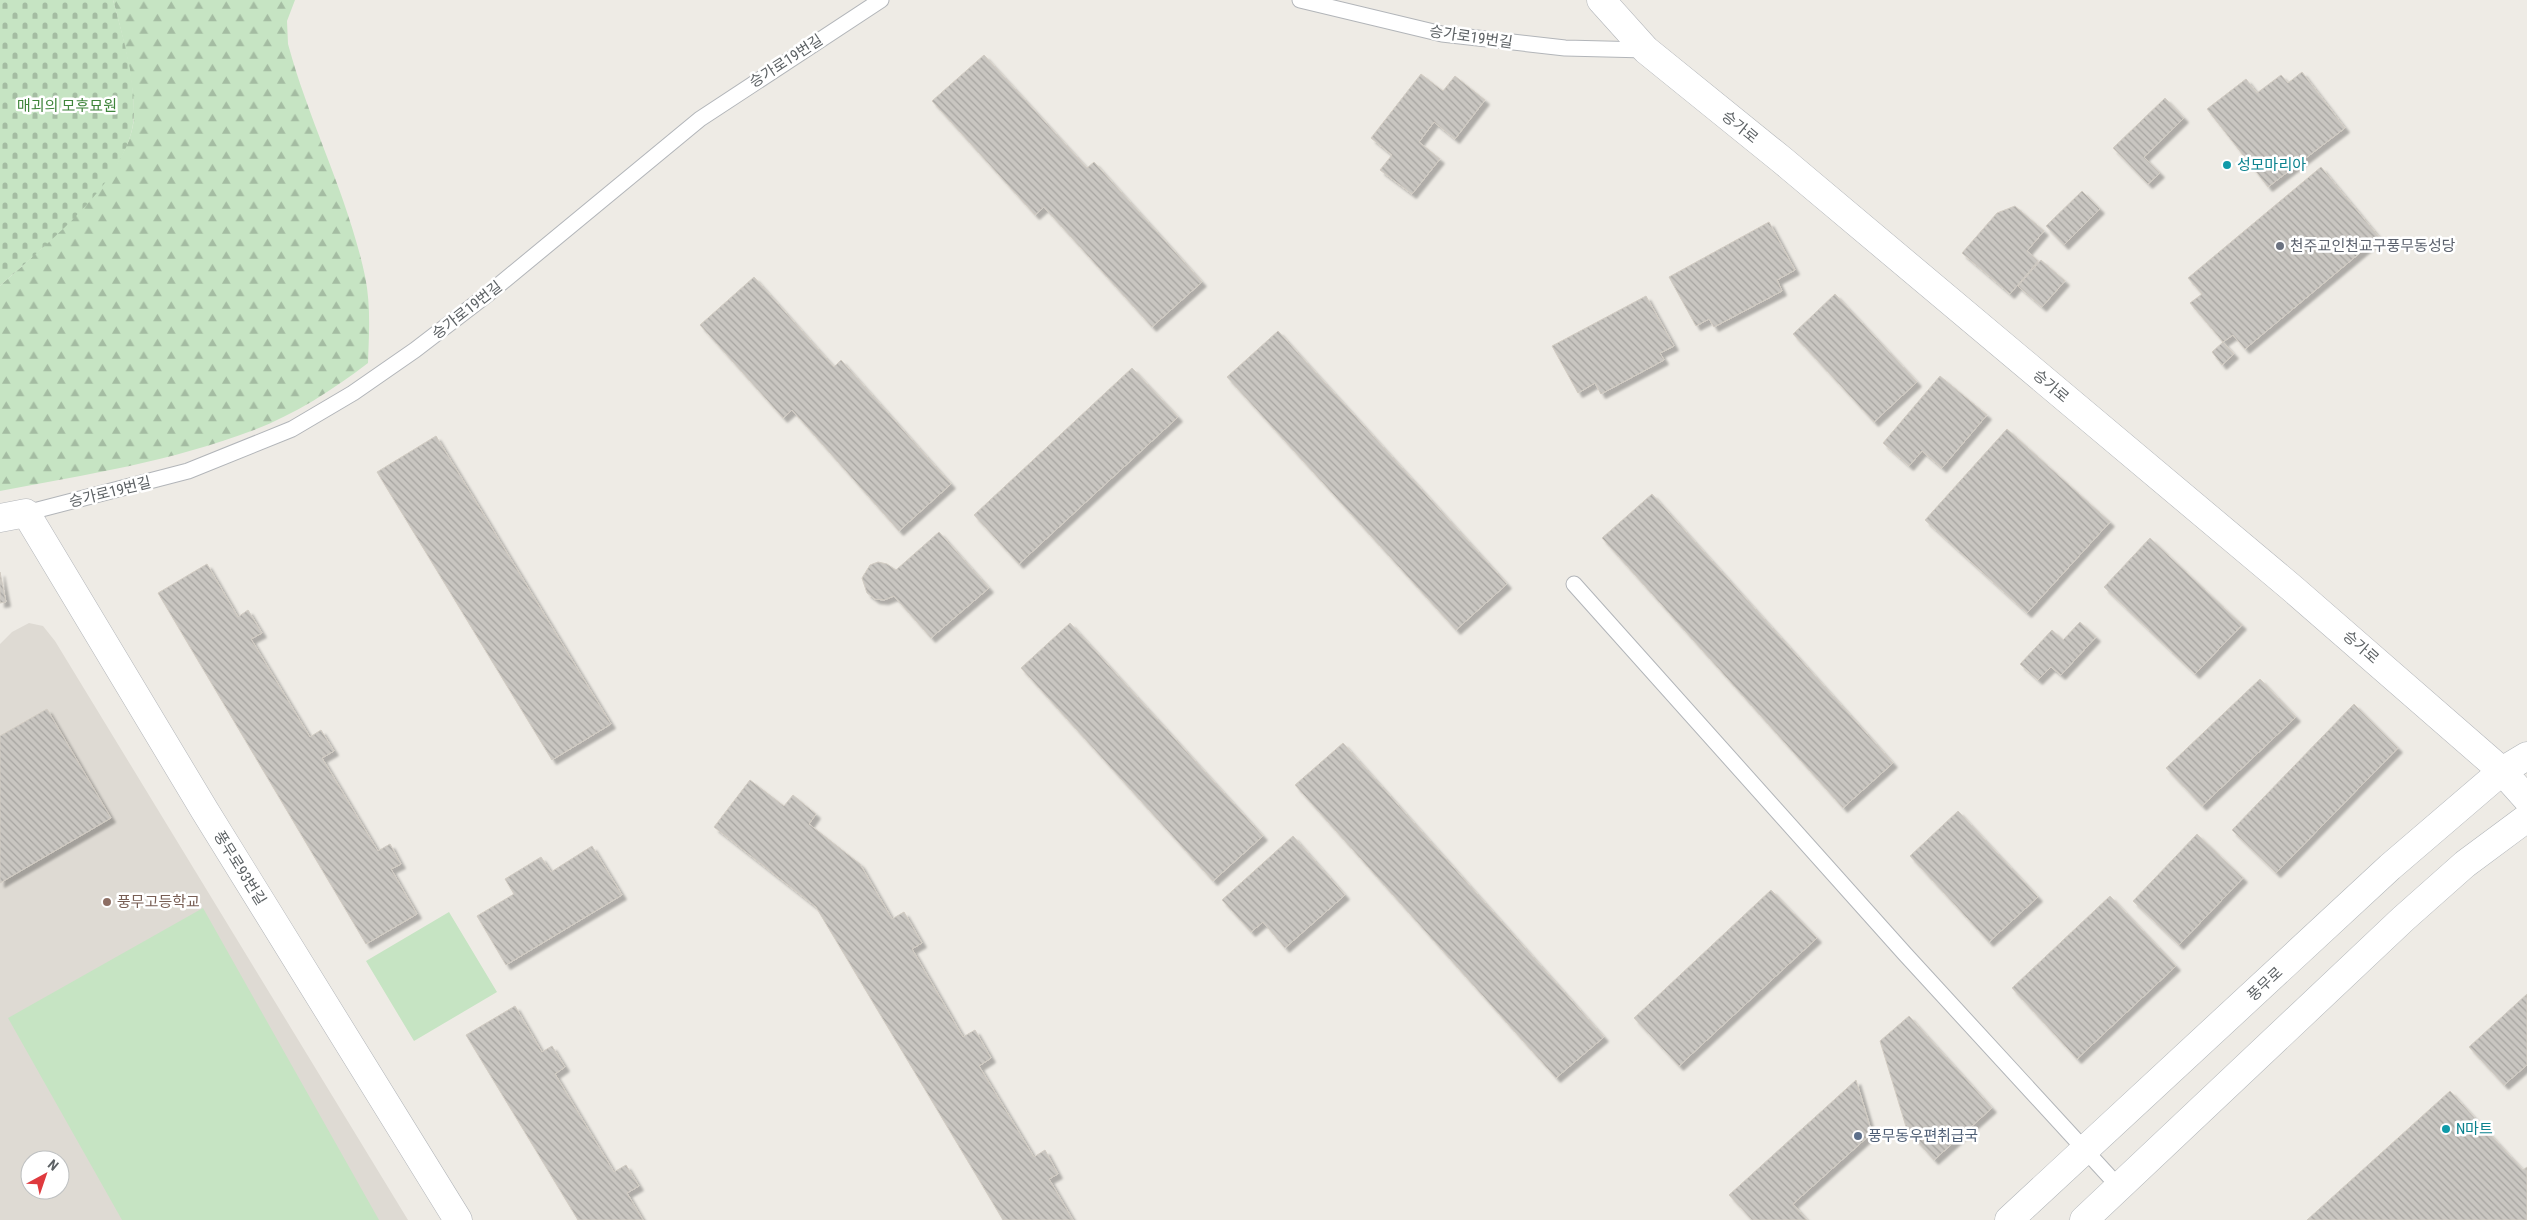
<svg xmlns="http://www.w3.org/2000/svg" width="2527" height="1220" font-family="'Roboto Condensed','Noto Sans KR',sans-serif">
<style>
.education{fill:#dedad3;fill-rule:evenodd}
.forest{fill:url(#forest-firs)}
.cemetery{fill:url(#cemetery-stones)}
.garden{fill:#c6e4c3}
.building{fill:url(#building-back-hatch);stroke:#d2ccc3;filter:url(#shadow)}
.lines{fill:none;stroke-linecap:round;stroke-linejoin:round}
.lane-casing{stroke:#b2b5b9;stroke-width:17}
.street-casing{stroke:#b2b5b9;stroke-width:29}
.secondary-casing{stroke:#b1b5b9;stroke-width:29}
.lane{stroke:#fff;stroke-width:15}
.street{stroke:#fff;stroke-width:28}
.secondary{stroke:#fff;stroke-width:28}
.culture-dot{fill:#0f9aa8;stroke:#fff;stroke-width:2}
.worship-dot{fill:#6b7280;stroke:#fff;stroke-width:2}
.education-dot{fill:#8d6e63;stroke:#fff;stroke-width:2}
.service-dot{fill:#5c6f8a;stroke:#fff;stroke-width:2}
.labels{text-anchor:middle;stroke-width:5;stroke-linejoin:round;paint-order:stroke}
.street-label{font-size:15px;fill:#5c6164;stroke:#fff}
.park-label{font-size:15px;fill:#3f853b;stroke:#fff}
.culture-label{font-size:15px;fill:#0d838f;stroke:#fff;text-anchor:start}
.worship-label{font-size:15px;fill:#5b616d;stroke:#fff;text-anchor:start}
.education-label{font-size:15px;fill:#785e54;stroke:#fff;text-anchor:start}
.service-label{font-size:15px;fill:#4e5e75;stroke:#fff;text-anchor:start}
</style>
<defs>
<pattern id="forest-firs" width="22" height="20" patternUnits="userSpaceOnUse" patternTransform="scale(1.25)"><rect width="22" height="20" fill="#c6e4c3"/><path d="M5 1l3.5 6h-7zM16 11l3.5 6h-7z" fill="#a4bca2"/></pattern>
<pattern id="cemetery-stones" width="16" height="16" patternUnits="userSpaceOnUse" patternTransform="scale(1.25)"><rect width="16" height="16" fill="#c6e4c3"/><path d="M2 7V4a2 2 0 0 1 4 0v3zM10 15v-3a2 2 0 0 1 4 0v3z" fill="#a4bca2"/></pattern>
<pattern id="building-back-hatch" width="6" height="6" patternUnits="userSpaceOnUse" patternTransform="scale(1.25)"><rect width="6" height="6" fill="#c9c6c1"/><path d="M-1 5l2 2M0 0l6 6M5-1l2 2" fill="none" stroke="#a6a4a0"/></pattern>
<filter id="shadow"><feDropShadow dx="4.5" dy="4.5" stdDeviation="1" flood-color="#0004"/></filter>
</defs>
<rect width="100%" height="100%" fill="#eeebe5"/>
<path class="education" d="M29 623 43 626 55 641 408 1220H0V644L12 632ZM30 1160H60V1190H30Z"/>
<path class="forest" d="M113 0H295L287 21 288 44C309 122 348 196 365 276 371 305 369 334 368 363 333 390 295 414 254 430 173 461 85 475 0 491V286C41 248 136 172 134 112 133 75 123 36 113 0Z"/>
<path class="cemetery" d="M0 0H113C123 36 134 74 134 112 134 178 44 245 0 286Z"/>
<path class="garden" d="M203 908 379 1220H122L8 1018Z
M449 912 497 992 414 1041 366 961Z"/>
<path class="building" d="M984 55 1087 168 1094 162 1202 282 1152 327 1044 207 1035 215 932 101Z
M2302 72 2345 128 2268 187 2207 109 2246 79 2257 93 2281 75 2288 83Z
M1421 74 1443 91 1455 76 1485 100 1455 139 1434 122 1419 142 1440 159 1412 194 1380 170 1392 155 1371 138Z
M2165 98 2184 118 2144 157 2160 173 2148 184 2113 148Z
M2321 167 2379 237 2245 349 2233 335 2223 342 2190 303 2202 294 2188 278Z
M2082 191 2100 209 2064 245 2046 226Z
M2015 206 2044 231 2027 251 2038 261 2010 294 1962 253 1997 213Z
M1769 222 1795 270 1777 280 1782 291 1714 327 1709 319 1696 326 1669 277Z
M2041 260 2065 281 2042 307 2018 286Z
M754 277 834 367 841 360 951 484 899 531 792 410 783 418 700 325Z
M1835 294 1917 382 1874 422 1793 334Z
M1646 296 1674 346 1660 353 1664 360 1601 394 1595 383 1578 393 1552 346Z
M1278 331 1507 584 1456 630 1227 377Z
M2223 342 2234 354 2222 365 2212 352Z
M1132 368 1178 417 1019 564 974 515Z
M1940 376 1987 415 1942 468 1922 451 1909 466 1883 443Z
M2007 429 2110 522 2027 613 1925 520Z
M436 436 611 724 552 760 377 472Z
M1652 494 1893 763 1843 808 1602 538Z
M939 532 989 588 931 638 894 596 884 600 875 599 867 593 862 578 870 565 878 562 887 564 896 570Z
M2150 538 2242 625 2195 674 2104 587Z
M207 564 238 617 248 610 262 633 251 639 310 737 321 730 334 751 322 758 378 851 390 844 401 864 391 869 417 914 366 944 158 593Z
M0 572 6 602 0 603Z
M2080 622 2096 637 2061 675 2051 667 2038 680 2020 664 2052 630 2063 640Z
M1070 623 1263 836 1213 881 1021 668Z
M2260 679 2296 717 2202 806 2166 768Z
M2354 704 2398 748 2276 873 2232 830Z
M47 709 111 818 0 883V736Z
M1343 743 1604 1037 1556 1078 1295 785Z
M750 780 784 806 793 795 816 814 809 824 860 864 892 919 904 912 922 943 912 949 963 1037 975 1030 991 1058 979 1066 1034 1157 1045 1150 1058 1174 1049 1179 1073 1220H1003L816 907 714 827Z
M1958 811 2038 897 1989 942 1910 856Z
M2197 834 2243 878 2179 945 2133 901Z
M1293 836 1345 895 1285 948 1263 922 1251 932 1222 900Z
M592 846 622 895 506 965 477 916 514 894 505 879 541 857 551 872Z
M1771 890 1817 938 1679 1066 1634 1018Z
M2110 896 2176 966 2077 1059 2012 988Z
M2527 994V1065L2504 1085 2469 1047Z
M515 1006 542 1052 552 1046 565 1067 555 1074 614 1172 626 1165 639 1186 627 1193 643 1220H578L466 1035Z
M1909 1016 1992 1108 1934 1160 1907 1130 1880 1041Z
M1856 1080 1872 1133 1793 1204 1807 1220H1752L1729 1195Z
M2450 1091 2523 1170 2527 1167V1220H2307Z"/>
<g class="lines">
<g class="lane-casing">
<path id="lane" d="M1300 0 1442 34 1565 48 1646 50
M26 513 188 471 292 429 353 393 415 350 488 294 700 119 881 0
M1574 584 1905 954 2119 1187"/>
</g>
<g class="street-casing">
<path id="street" d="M1601 0 1646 50 1782 160 2293 589 2502 771
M0 518 26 513 205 811 458 1220"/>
</g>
<g class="secondary-casing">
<path id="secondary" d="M2502 771 2527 799
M2009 1220 2390 867 2502 771 2527 756
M2084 1220 2403 919 2465 864 2527 818"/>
</g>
<use href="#lane" class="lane"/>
<use href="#street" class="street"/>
<use href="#secondary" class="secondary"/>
</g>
<g class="culture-dot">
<circle cx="2227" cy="165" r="5"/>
<circle cx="2446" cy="1129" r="5"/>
</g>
<circle class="worship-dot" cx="2280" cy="246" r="5"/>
<circle class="education-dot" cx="107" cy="902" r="5"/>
<circle class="service-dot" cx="1858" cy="1136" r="5"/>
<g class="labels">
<g class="street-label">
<text transform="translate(1471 37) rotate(8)" y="5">승가로19번길</text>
<text transform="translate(786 61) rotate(-33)" y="5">승가로19번길</text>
<text transform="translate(1740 127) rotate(39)" y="5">승가로</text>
<text transform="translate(467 310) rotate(-38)" y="5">승가로19번길</text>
<text transform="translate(2051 386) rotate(40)" y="5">승가로</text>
<text transform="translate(110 492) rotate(-14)" y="5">승가로19번길</text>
<text transform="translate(2361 647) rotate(41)" y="5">승가로</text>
<text transform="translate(240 868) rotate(58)" y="5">풍무로93번길</text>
<text transform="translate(2265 984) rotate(-43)" y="5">풍무로</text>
</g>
<g class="park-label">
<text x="67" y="111">매괴의 모후묘원</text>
</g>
<g class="culture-label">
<text x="2237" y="170">성모마리아</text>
<text x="2456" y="1134">N마트</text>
</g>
<g class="worship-label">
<text x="2290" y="251">천주교인천교구풍무동성당</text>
</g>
<g class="education-label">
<text x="117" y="907">풍무고등학교</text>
</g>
<g class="service-label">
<text x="1868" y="1141">풍무동우편취급국</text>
</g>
</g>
<g transform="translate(45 1175) rotate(40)"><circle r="24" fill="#ffffff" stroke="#bec0c1"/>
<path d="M0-4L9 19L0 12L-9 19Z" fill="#df3a3e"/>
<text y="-8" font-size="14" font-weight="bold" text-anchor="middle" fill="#5c6164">N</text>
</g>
</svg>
